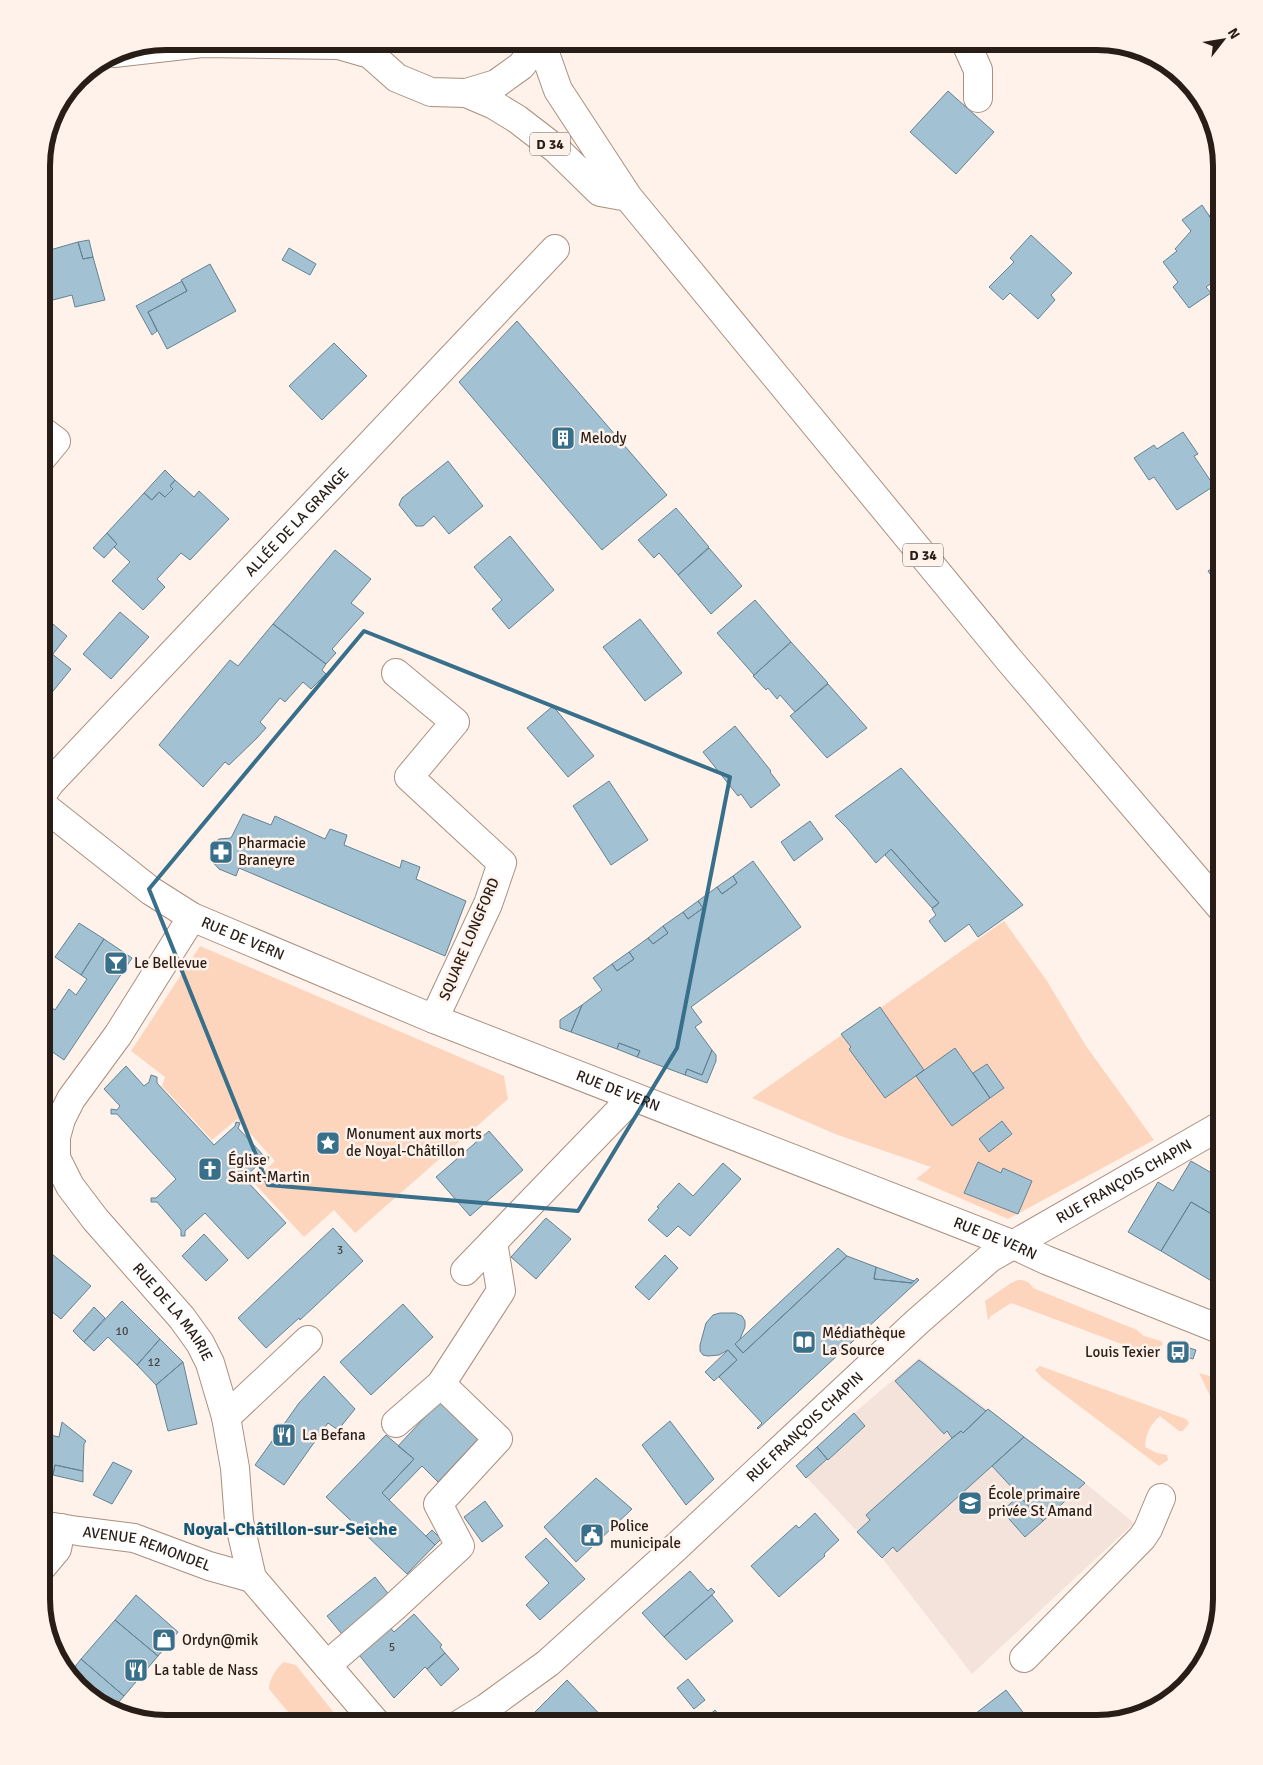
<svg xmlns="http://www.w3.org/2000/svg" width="1263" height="1765" font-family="Signika,sans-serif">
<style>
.built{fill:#f3e3da}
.green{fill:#fdd5bd}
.building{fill:#a2c2d3;stroke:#648291}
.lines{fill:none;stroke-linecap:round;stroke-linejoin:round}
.minor-casing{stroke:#ab8f7e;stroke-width:30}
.major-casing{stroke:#ab8f7e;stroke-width:30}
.minor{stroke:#fff;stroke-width:28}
.major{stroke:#fff;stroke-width:28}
.marked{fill:none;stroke:#386f8a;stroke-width:4;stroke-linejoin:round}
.labels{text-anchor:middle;stroke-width:5;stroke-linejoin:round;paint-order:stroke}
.number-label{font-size:12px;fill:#474746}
.shield{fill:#fff2eb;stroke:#695e57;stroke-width:1}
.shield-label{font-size:14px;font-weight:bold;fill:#291e17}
.poi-label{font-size:15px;fill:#291e17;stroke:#fff2eb;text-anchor:start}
.street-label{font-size:15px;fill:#291e17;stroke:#fff2eb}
.quarter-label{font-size:18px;font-weight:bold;fill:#125874;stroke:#fff2eb}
.rim{fill:none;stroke:#291e17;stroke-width:6}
</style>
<rect width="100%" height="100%" fill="#fff2eb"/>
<path class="built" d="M919 1358 1085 1483 1134 1523 972 1674 882 1558 796 1466 854 1413Z"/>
<path class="green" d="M1004 921 1047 981 1086 1046 1154 1140 1008 1219 916 1179 945 1156 931 1167 835 1134 752 1098Z
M200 946 504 1076 508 1099 355 1233 334 1210 304 1237 253 1182 275 1161 237 1119 212 1140 162 1086 165 1077 131 1051Z
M1018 1280C1025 1280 1029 1281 1033 1288L1137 1330 1144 1336 1161 1341 1163 1344 1151 1355 1011 1303 991 1316 988 1321 985 1301 1011 1283Z
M1222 1365V1399L1217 1410 1199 1373 1217 1378Z
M1040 1366 1186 1419 1189 1423 1183 1431H1179L1160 1416C1150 1425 1146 1433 1145 1447L1157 1453 1167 1455 1168 1460 1159 1466 1042 1378 1035 1370Z
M284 1662 296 1665 338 1718 341 1724H298L269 1689C269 1680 276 1668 284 1662Z"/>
<path class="building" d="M948 91 994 132 956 174 910 132Z
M1202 205 1214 223 1219 220 1222 224V276L1206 287 1211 293 1189 308 1173 287 1178 282 1163 262 1177 251 1175 249 1191 231 1182 220Z
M1220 207 1222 224 1219 220 1214 223 1209 216Z
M1031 235 1072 273 1051 295 1055 300 1038 319 1010 293 1003 300 989 287 1014 262 1010 258Z
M89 240 93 257 83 259 78 242Z
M78 242 83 259 93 257 105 300 75 307 72 295 49 301 51 309 42 312V260H45L43 252Z
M289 248 316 264 310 275 282 260Z
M210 264 236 311 167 349 148 312 187 291 181 280Z
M182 281 187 291 148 312 157 331 152 335 136 306Z
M517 321 667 495 602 550 459 382Z
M334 343 367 376 322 420 289 386Z
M1183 432 1198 454 1194 456 1214 486 1177 510 1154 477 1149 480 1134 458 1154 445 1157 449Z
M448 461 483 506 449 534 434 516 423 526H416L399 505 402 498Z
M165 470 175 480 170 486 173 489 165 497 159 492 152 500 144 493Z
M175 480 194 497 199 491 229 519 190 560 181 553 157 579 165 587 143 610 112 581 130 562 114 547 117 544 107 533 144 493 152 500 159 492 165 497 173 489 170 486Z
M676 508 709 547 678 575 659 553 654 558 638 540Z
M107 533 117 544 104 558 93 548Z
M510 536 554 590 509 629 492 609 502 600 474 567Z
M709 548 742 586 711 614 678 575Z
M335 550 371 579 351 603 364 613 332 649 336 653 326 664 273 624Z
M1222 562V591L1208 571Z
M755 600 791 642 754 675 717 633Z
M120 612 149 637 111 679 83 654Z
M47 619 67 636 53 654 41 645V627Z
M640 619 682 673 645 701 603 647Z
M273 624 326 664 322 670 326 674 311 689 303 682 285 702 280 698 260 722 266 728 256 739 229 765 225 762 203 787 159 745 230 660 238 666Z
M791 642 828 683 795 712 780 695 777 699 768 688 766 690 753 676Z
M41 645 71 669 41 706Z
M828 684 867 728 827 758 790 716Z
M553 706 594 756 568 777 527 728Z
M735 726 771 771 770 772 780 785 751 808 741 794 738 796 703 752Z
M901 768 1023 905 978 937 969 924 945 942 929 921 936 915 932 909 939 903 891 849 876 863 847 828 835 816Z
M609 781 648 840 611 865 573 806Z
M243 814 271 825 275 816 325 839 330 829 347 835 344 845 400 868 402 860 420 867 416 879 466 901 445 956 239 868 236 876 219 869 210 859 211 846 219 839 231 838Z
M810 821 823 839 794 861 781 842Z
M891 849 939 903 932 908 885 855Z
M753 861 801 927 691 1007 702 1022 695 1027 712 1050 702 1075 687 1069 685 1075 637 1057 640 1051 619 1043 617 1049 571 1032 582 1005 602 990 593 978 612 964 617 971 634 959 629 952 648 938 653 944 668 933 663 926 683 912 688 919 703 908 698 901 717 887 722 894 737 883 733 876Z
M733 876 737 883 722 894 717 887Z
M698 901 703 908 688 919 683 912Z
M79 923 104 939 81 975 55 957Z
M663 926 668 933 653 944 648 938Z
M104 939 132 958 64 1060 41 1044V1000L55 1010 69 989 76 995 87 979 81 975Z
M629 952 634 959 617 971 612 964Z
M582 1005 571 1032 560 1028V1020Z
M880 1007 924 1070 885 1098 849 1049 851 1047 841 1034Z
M619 1043 640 1051 637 1057 617 1049Z
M955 1048 990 1098 952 1126 916 1076Z
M712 1050 716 1055V1061L707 1083 685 1075 687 1069 702 1075Z
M987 1064 1004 1088 990 1098 973 1073Z
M126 1066 144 1086 149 1082 151 1075 157 1077V1083L214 1145 235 1126 236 1122 240 1123 238 1128 264 1156 269 1157 268 1161 263 1160 244 1178 286 1223 248 1259 205 1213 185 1231V1236H181V1230L157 1202H151V1198H156L176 1179 117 1114H111V1109L117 1110 120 1106 104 1089Z
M1002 1121 1012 1134 989 1152 979 1139Z
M489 1131 523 1170 470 1216 436 1177Z
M1191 1161 1222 1179V1220L1191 1202 1161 1251 1128 1232 1158 1182 1173 1191Z
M978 1162 1001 1173 1003 1168 1032 1181 1018 1214 964 1193Z
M723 1163 741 1179 690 1236 678 1226 667 1237 648 1220 659 1208 657 1207 679 1183 693 1196Z
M1191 1202 1222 1220V1282L1220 1286 1161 1251Z
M546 1218 571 1239 536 1279 511 1257Z
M333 1228 363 1261 300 1320 299 1318 266 1348 238 1318Z
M204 1234 228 1260 206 1281 182 1256Z
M41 1245 91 1286 61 1319 41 1303Z
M838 1248 847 1256 743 1353 735 1344Z
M665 1255 678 1268 649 1300 635 1287Z
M847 1256 876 1267 874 1279 912 1283 917 1278 919 1280 758 1429 757 1428 762 1423 719 1377 737 1360 728 1350 719 1355 708 1356 703 1355 700 1351V1345L706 1323 713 1315 720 1313H735L742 1316 745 1321V1327L740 1339 735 1344 743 1353Z
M876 1267 914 1281 912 1283 874 1279Z
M122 1301 160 1339 137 1365 108 1337 94 1351 84 1342Z
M403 1304 433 1337 371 1395 340 1362Z
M94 1307 105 1318 84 1342 73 1331Z
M160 1339 183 1362 156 1385 137 1365Z
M1174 1343 1196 1350 1193 1359 1171 1352Z
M728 1350 737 1360 714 1381 705 1372Z
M919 1360 986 1411 963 1433 961 1431 952 1438 947 1431 944 1434 895 1381Z
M183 1362 197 1424 168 1431 156 1385Z
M324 1376 355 1409 338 1430 328 1423 284 1485 255 1465 299 1403Z
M441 1400 480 1437 438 1482 422 1466 389 1500 382 1493 414 1459 398 1446Z
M988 1409 1024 1437 897 1552 893 1547 882 1558 857 1532 870 1520 866 1515 952 1438 961 1431 963 1433Z
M854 1413 865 1426 828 1460 817 1447Z
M670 1421 714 1479 686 1505 642 1445Z
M62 1422 86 1441 84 1444 83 1471 55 1465 53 1475 41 1473V1433L59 1437Z
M386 1435 414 1459 382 1493 435 1545 407 1574 326 1497Z
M1024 1437 1085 1483 1043 1521 992 1466Z
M817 1447 827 1459 806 1478 796 1466Z
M113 1462 132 1471 112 1504 93 1495Z
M55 1465 83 1471V1482L53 1475Z
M596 1478 632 1509 576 1562 544 1527Z
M1019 1496 1043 1521 1025 1537 1002 1511Z
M485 1501 503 1526 482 1542 464 1517Z
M815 1513 839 1540 824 1554 825 1556 779 1597 751 1566 796 1525 799 1528Z
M432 1530 441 1539 435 1545 426 1536Z
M546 1538 585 1579 540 1620 526 1605 549 1583 525 1557Z
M690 1571 708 1591 711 1588 715 1592 664 1637 642 1613Z
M375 1577 394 1601 346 1639 327 1616Z
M136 1595 178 1632 158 1656 115 1620Z
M712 1595 733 1621 686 1660 664 1637Z
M414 1614 442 1645 440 1647 445 1653 427 1669 425 1667 394 1698 355 1650 386 1623 394 1632Z
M115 1620 158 1656 124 1696 81 1659Z
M445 1653 459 1669 441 1686 427 1669Z
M81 1659 124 1696 112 1710 104 1707 70 1673Z
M688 1679 705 1700 694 1709 677 1688Z
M567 1680 609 1724H525L524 1723Z
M1006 1690 1032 1724H962Z
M715 1710 726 1724H699Z
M622 1717 628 1724H614Z"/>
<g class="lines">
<g class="minor-casing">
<g id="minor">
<path d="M965 41 978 70V98"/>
<path d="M41 459 56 441 41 430"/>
<path d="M396 673 455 722 409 777 502 863 488 904 434 1019"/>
<path id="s1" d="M41 796 50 783 555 249"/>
<path id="s2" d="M41 804 151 891 192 917 434 1019 1014 1245 1046 1260 1222 1330"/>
<path id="s3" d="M192 917 118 1035 71 1099 61 1119 56 1137V1158L70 1186 95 1219 182 1318 200 1343 210 1363 226 1417 235 1468 239 1521 252 1578 377 1724"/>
<path d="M465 1271 493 1242"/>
<path d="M226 1417 308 1340"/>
<path d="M396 1423 441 1384 501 1291 493 1242 633 1097"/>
<path id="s4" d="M41 1525 78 1531 134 1538 209 1566 252 1578"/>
<path d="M41 1568 57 1549 61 1528"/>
<path d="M1024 1658 1142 1538 1148 1529 1161 1498"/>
<path d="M327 1665 393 1608 460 1546 438 1504 498 1439 441 1384"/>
<path id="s5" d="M460 1724 486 1708 548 1663 673 1550 917 1322 990 1258 1220 1126"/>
</g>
</g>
<g class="major-casing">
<path id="major" d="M363 41 370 54 397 78 431 92 466 93 496 84 521 66 541 41
M541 42 558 90 628 197 1010 661 1222 909
M114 53 202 43 339 45 370 54
M466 93 494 105 517 119 556 149 600 192 628 197"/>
</g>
<use href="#minor" class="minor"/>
<use href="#major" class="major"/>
</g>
<path class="marked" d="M364 631 730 777 677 1048 578 1211 268 1185 149 889Z"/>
<defs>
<g id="building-square" transform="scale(1.25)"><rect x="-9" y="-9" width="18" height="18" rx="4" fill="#386f8a" stroke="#fff2eb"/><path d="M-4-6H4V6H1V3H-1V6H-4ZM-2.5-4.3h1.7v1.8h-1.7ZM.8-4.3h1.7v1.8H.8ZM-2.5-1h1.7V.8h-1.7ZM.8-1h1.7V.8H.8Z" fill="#fff"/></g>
<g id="pharmacy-square" transform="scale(1.25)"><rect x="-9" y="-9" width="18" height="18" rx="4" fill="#386f8a" stroke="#fff2eb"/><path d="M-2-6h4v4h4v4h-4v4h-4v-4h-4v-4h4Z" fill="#fff"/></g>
<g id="bar-square" transform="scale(1.25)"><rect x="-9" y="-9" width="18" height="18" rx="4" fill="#386f8a" stroke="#fff2eb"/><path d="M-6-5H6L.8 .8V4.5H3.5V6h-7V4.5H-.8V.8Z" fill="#fff"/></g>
<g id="sight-square" transform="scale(1.25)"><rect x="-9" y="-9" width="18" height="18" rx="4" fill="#386f8a" stroke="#fff2eb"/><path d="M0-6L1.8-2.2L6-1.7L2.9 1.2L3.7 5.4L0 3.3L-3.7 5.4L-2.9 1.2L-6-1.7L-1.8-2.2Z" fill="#fff"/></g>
<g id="church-square" transform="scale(1.25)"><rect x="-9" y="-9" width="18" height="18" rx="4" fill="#386f8a" stroke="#fff2eb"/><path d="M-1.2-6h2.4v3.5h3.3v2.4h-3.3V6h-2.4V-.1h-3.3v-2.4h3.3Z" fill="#fff"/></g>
<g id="library-square" transform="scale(1.25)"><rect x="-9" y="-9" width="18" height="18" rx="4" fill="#386f8a" stroke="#fff2eb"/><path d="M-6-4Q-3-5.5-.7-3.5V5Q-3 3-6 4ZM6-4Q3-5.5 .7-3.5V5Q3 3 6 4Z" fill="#fff"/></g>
<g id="bus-square" transform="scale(1.25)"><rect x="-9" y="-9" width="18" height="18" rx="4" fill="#386f8a" stroke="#fff2eb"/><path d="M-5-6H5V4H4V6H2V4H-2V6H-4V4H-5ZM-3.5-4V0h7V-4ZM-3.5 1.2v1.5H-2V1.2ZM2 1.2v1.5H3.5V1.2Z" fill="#fff"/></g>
<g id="restaurant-square" transform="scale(1.25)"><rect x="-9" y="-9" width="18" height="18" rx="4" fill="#386f8a" stroke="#fff2eb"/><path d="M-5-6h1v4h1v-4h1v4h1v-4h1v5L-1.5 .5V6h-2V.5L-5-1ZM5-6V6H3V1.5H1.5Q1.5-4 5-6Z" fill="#fff"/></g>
<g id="school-square" transform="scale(1.25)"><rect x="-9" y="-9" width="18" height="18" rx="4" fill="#386f8a" stroke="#fff2eb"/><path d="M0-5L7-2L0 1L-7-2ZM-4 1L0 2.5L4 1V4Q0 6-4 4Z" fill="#fff"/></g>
<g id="civic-square" transform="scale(1.25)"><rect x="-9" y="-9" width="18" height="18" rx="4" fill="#386f8a" stroke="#fff2eb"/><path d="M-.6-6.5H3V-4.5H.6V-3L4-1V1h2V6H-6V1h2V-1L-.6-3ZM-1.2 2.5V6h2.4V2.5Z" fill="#fff"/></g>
<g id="shop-square" transform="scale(1.25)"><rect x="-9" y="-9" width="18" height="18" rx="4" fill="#386f8a" stroke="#fff2eb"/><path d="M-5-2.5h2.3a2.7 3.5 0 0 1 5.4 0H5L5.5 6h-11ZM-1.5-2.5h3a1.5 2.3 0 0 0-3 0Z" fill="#fff"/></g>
</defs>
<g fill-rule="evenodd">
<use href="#building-square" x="563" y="438"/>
<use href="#pharmacy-square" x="221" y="852"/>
<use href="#bar-square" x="116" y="963"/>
<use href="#sight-square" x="328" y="1143"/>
<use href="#church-square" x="210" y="1169"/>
<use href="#library-square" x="804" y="1342"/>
<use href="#bus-square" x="1178" y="1352"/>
<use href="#restaurant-square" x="284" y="1435"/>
<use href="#school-square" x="970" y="1503"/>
<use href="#civic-square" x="592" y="1535"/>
<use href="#shop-square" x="164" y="1640"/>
<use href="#restaurant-square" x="136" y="1670"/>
</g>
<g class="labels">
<g class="number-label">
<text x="340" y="1254">3</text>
<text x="122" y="1335">10</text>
<text x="154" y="1366">12</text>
<text x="392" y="1651">5</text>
</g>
<g class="shield">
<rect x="530" y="132.5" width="40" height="23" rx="4"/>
<rect x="903" y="543.5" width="40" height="23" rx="4"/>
</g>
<g class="shield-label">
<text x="550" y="149">D 34</text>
<text x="923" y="560">D 34</text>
</g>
<g class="poi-label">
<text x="580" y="443">Melody</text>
<text x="238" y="848">Pharmacie<tspan x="238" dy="17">Braneyre</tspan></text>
<text x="134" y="968">Le Bellevue</text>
<text x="346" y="1139">Monument aux morts<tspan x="346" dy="17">de Noyal-Châtillon</tspan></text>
<text x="228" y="1165">Église<tspan x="228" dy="17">Saint-Martin</tspan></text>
<text x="822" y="1338">Médiathèque<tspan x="822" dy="17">La Source</tspan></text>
<text x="1160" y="1357" text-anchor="end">Louis Texier</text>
<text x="302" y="1440">La Befana</text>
<text x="988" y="1499">École primaire<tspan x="988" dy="17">privée St Amand</tspan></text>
<text x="610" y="1531">Police<tspan x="610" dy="17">municipale</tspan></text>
<text x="182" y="1645">Ordyn@mik</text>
<text x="154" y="1675">La table de Nass</text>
</g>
<g class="street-label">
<text dy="5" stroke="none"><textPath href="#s1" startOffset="375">ALLÉE DE LA GRANGE</textPath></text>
<text dy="5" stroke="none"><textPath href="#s2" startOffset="244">RUE DE VERN</textPath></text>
<text transform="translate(469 939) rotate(-67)" y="5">SQUARE LONGFORD</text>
<text dy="5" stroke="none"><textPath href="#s2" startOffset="649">RUE DE VERN</textPath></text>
<text dy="5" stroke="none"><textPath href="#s5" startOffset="861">RUE FRANÇOIS CHAPIN</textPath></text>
<text dy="5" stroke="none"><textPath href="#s2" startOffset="1054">RUE DE VERN</textPath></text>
<text dy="5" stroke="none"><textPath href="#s3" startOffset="475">RUE DE LA MAIRIE</textPath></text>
<text dy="5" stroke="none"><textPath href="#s5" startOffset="456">RUE FRANÇOIS CHAPIN</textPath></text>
<text dy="5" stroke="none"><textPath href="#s4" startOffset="109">AVENUE REMONDEL</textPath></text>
</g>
<g class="quarter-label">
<text x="290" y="1535">Noyal-Châtillon-sur-Seiche</text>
</g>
</g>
<path d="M0 0H1263V1765H0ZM166 50H1097A116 116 0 0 1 1213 166V1599A116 116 0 0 1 1097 1715H166A116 116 0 0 1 50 1599V166A116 116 0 0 1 166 50Z" fill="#fff2eb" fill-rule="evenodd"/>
<path class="rim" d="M166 50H1097A116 116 0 0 1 1213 166V1599A116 116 0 0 1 1097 1715H166A116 116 0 0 1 50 1599V166A116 116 0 0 1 166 50Z"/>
<g transform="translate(1223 40) rotate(59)" stroke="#fff2eb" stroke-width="4" paint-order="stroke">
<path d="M0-4L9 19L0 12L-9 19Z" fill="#291e17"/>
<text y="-8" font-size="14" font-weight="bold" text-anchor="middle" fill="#291e17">N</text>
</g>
</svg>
